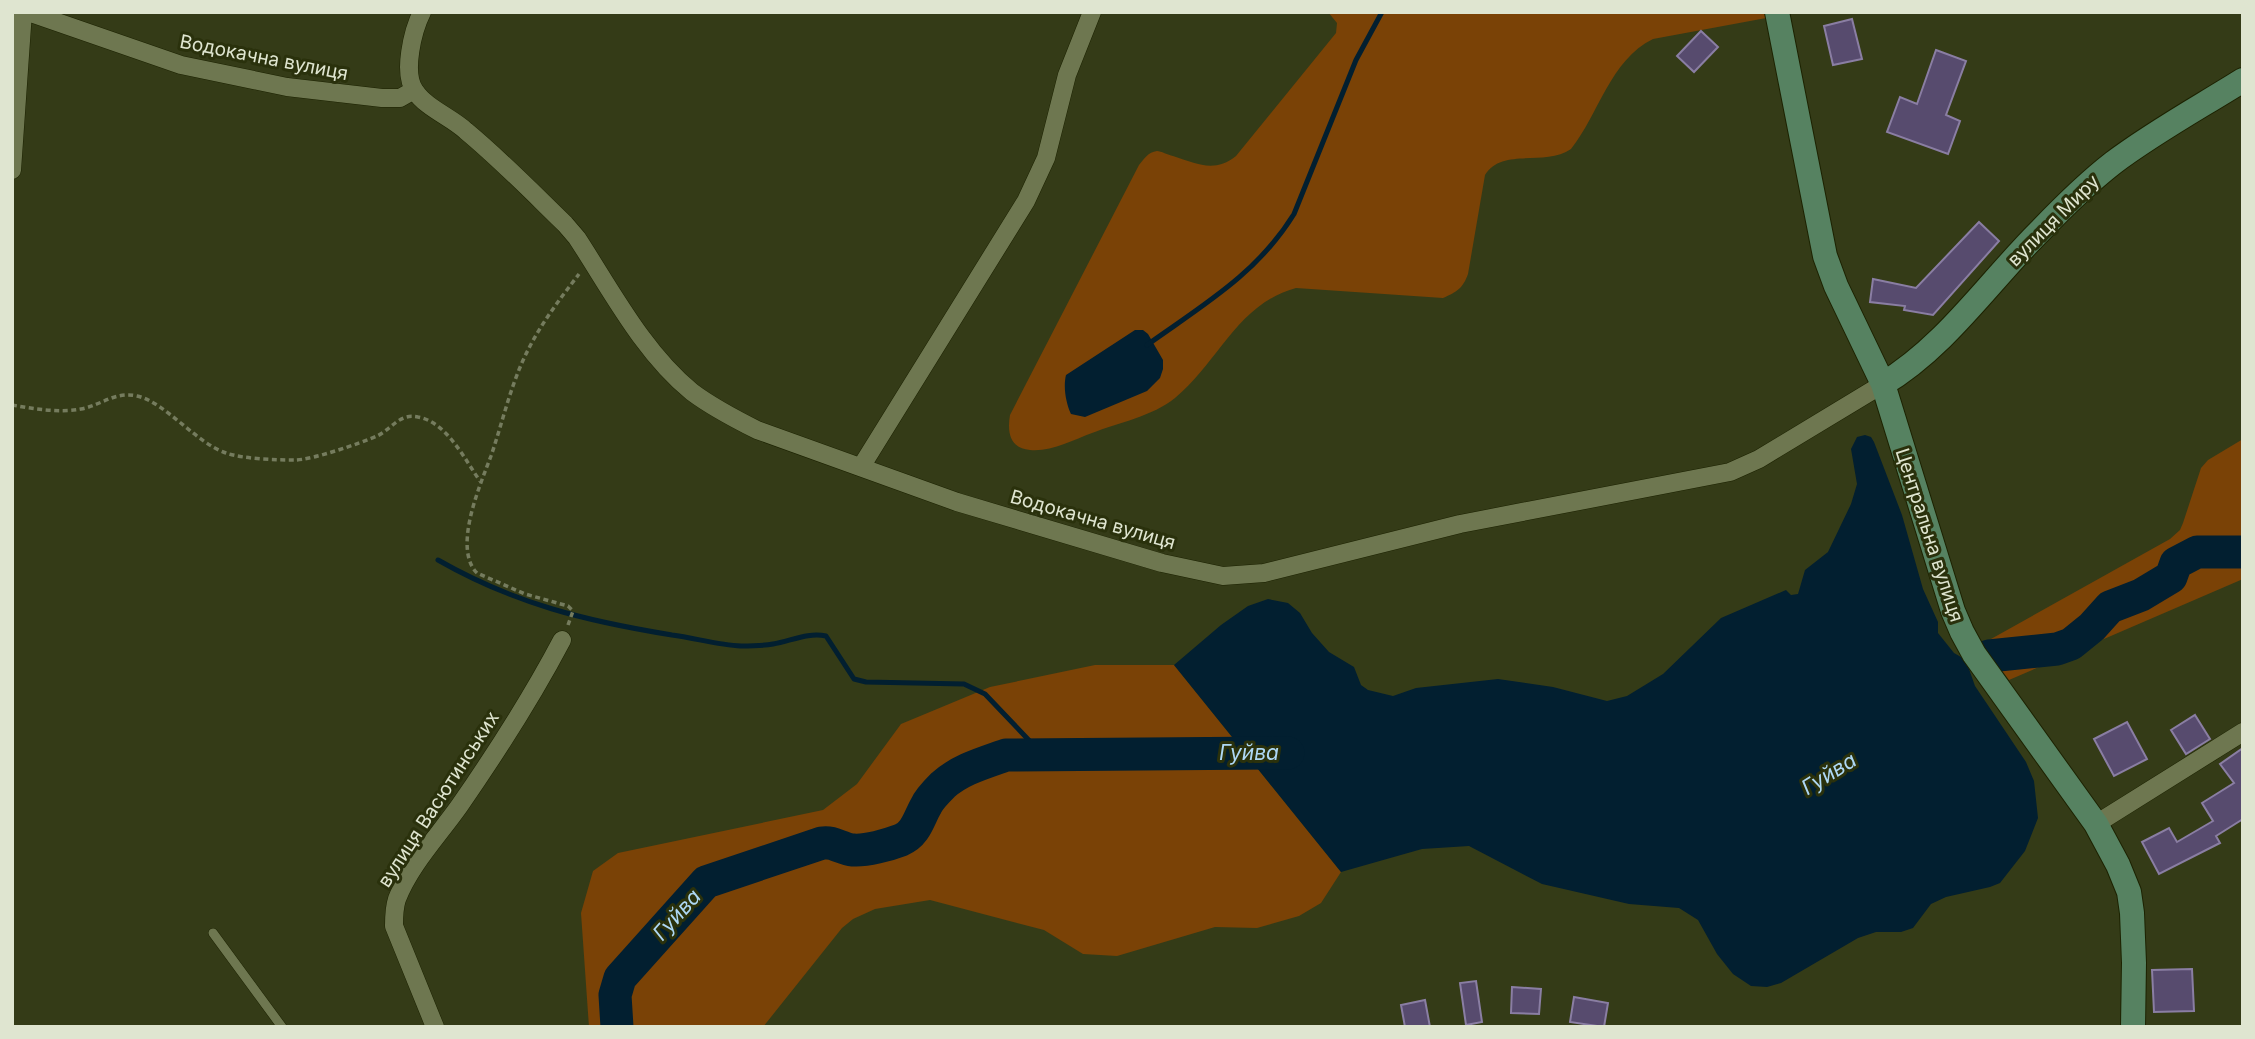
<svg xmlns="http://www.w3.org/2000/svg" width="2255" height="1039" font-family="Inter,sans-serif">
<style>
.green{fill:#7a4206}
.water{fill:#021f30}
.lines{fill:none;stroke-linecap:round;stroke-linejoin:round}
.stream{stroke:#021f30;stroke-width:5}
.river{stroke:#021f30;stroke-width:33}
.building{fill:#574b6e;stroke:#8a7ea3;stroke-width:2}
.lane-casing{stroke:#1c2200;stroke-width:10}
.street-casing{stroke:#1c2200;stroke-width:19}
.secondary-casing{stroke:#1c2200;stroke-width:26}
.path{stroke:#757c5e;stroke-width:3.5;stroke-dasharray:5 3.5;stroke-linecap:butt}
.lane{stroke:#6e7750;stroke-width:9}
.street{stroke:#6e7750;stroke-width:18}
.secondary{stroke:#568261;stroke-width:24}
.labels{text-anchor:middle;stroke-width:6;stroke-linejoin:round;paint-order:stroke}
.street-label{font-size:19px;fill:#dfe5d0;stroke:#2a310c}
.water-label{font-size:21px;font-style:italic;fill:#aed8f5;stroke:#2a310c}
</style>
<rect width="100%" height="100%" fill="#343b17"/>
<path class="green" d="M1328 12H1777V16L1653 39C1610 60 1599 114 1571 149 1545 167 1502 147 1485 175L1468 274C1463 288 1457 292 1443 298L1296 288C1237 304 1219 362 1175 398 1153 416 1118 423 1092 433 1073 440 1051 452 1030 450 1010 448 1007 433 1010 415L1139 165C1144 159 1148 152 1157 151 1161 151 1168 155 1173 156 1197 164 1215 173 1236 156L1336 33 1337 23Z
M2243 439V579L2009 680 1982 644 2170 539 2180 530 2183 523 2201 468 2208 460Z
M1095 665H1174L1341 872 1321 903 1299 916 1257 928 1215 927 1117 956 1083 954 1044 930 930 900 875 909 853 919 842 928 763 1027H589L581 913 593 871 618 853 823 810 857 784 901 724 990 687Z"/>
<path class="water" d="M1135 330H1143L1148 334 1163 360V369L1160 378 1147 391 1085 417 1071 414C1066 403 1063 387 1066 375Z
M1865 435 1871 437 1874 442 1902 515 1923 589 1938 622V633L1954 653 1961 657 1969 669 1975 686 2026 762 2034 781 2038 818 2025 851 2000 883 1990 887 1946 897 1931 904 1913 928 1901 932H1876L1858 938 1781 983 1767 987 1751 986 1733 974 1717 954 1698 920 1679 908 1629 904 1542 884 1469 846 1422 849 1341 872 1174 665 1221 625 1248 606 1268 599 1288 603 1300 613 1312 633 1329 652 1354 667 1361 685 1368 690 1393 696 1416 688 1498 679 1553 687 1607 701 1627 696 1663 674 1721 618 1786 590 1791 595 1798 594 1805 570 1828 552 1851 504 1857 484 1851 449 1857 437Z"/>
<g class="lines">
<path class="stream" d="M1147 345C1203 305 1257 274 1294 214L1356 60 1382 12
M438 560C515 604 586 621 672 635 695 638 718 645 741 646 751 646 763 646 773 644 791 641 808 632 826 636L854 679 866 682 964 684 985 694 1042 754"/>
<path class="river" d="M1989 656 2057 649 2071 644 2092 627 2110 607 2141 595 2171 577 2176 563 2197 552H2243
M617 1027 615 995 620 978 706 882 822 843C833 841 842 849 853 850 866 851 888 845 901 840 916 834 919 818 926 806 929 799 937 791 943 785 961 769 984 763 1006 755L1288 753"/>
</g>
<path class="building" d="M1852 19 1862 59 1833 65 1824 26Z
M1701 31 1718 47 1694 72 1677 56Z
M1936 50 1966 61 1946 115 1960 121 1948 154 1887 132 1900 97 1917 104Z
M1979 222 1999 241 1933 315 1904 310 1905 306 1870 302 1873 279 1916 288Z
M2195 715 2210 739 2186 754 2171 730Z
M2127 722 2147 759 2114 776 2094 739Z
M2243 748V819L2216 836 2220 843 2159 874 2142 842 2169 828 2177 842 2213 821 2202 803 2234 783 2220 764Z
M2192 969 2194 1011 2154 1012 2152 970Z
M1476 981 1482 1022 1466 1025 1460 983Z
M1512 987 1541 989 1539 1014 1511 1013Z
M1574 997 1608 1003 1604 1027 1570 1022Z
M1425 1000 1430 1027H1405L1401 1005Z"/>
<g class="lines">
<g class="lane-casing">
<path id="lane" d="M213 933 282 1027"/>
</g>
<g class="street-casing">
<path id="street" d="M28 12 181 65 287 87 382 98H400L414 90
M422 12C413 30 402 73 415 91 426 108 451 117 466 131 501 160 533 193 565 224L577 238C611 290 643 352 692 392 712 407 735 419 757 430L957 502 1162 563 1223 576 1264 573 1460 524 1730 472 1759 459 1883 384
M12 170 23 12
M861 467 1026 201 1046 158 1067 75 1092 12
M2096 824 2243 732
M435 1027 394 926C394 917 394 908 397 899 410 865 439 835 460 805 496 753 532 697 562 640"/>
</g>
<g class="secondary-casing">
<path id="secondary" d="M1777 12 1825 256 1836 286 1883 384 1953 611 1962 632 1974 654 2096 824 2118 865 2129 892 2132 913 2134 963 2133 1027
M1883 384C1945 347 1988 283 2039 232 2062 208 2086 184 2113 163 2154 132 2200 107 2243 80"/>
</g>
<path class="path" d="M12 405C34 409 60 413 81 409 102 405 115 391 137 396 165 402 196 443 226 453 243 459 276 460 295 460 312 460 361 443 377 436 392 429 399 413 418 417 447 422 465 460 480 481
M568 625 573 611 568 606 525 594 477 573C452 548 481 483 491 456 503 421 511 383 528 350 542 322 560 299 579 274"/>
<use href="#lane" class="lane"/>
<use href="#street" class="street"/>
<use href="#secondary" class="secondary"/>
</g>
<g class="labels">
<g class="street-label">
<text transform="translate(264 57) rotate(11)" y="7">Водокачна вулиця</text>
<text transform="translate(2053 220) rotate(-45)" y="7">вулиця Миру</text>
<text transform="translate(1093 519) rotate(16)" y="7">Водокачна вулиця</text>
<text transform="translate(1930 535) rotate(72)" y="7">Центральна вулиця</text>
<text transform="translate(438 799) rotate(-57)" y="7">вулиця Васютинських</text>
</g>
<g class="water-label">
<text x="1249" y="760">Гуйва</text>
<text transform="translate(1829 774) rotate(-32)" y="7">Гуйва</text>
<text transform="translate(677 915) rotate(-48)" y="7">Гуйва</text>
</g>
</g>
<rect width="2255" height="1039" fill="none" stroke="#dfe5d0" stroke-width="28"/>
</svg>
